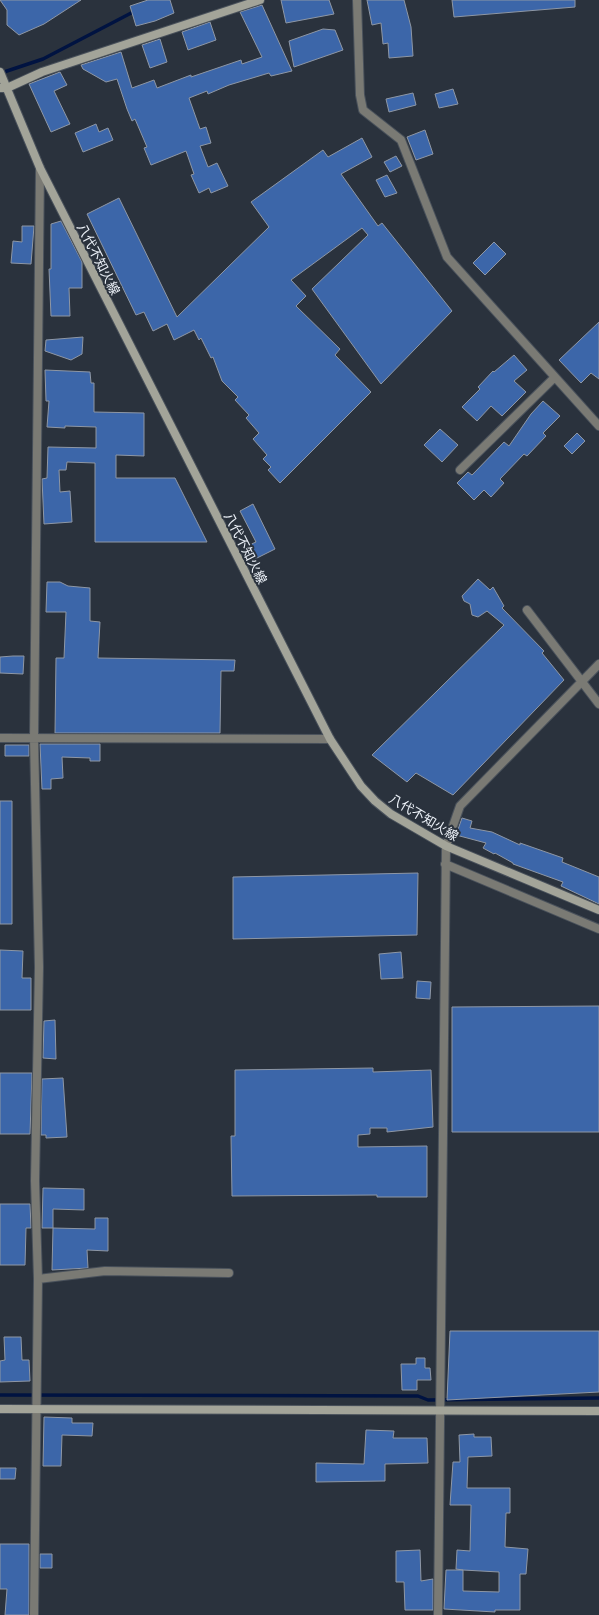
<svg xmlns="http://www.w3.org/2000/svg" width="599" height="1615" font-family="Lora,'Noto Sans JP',serif">
<style>
.lines{fill:none;stroke-linecap:round;stroke-linejoin:round}
.stream{stroke:#001341;stroke-width:3.5}
.building{fill:#3c66a9;stroke:#8e97a5;fill-rule:evenodd}
.street-casing{stroke:#49515b;stroke-width:10}
.secondary-casing{stroke:#49515b;stroke-width:10}
.street{stroke:#7a7a74;stroke-width:8}
.secondary{stroke:#a3a499;stroke-width:8}
.labels{text-anchor:middle;stroke-width:4;stroke-linejoin:round;paint-order:stroke}
.street-label{font-size:13px;fill:#eef3fa;stroke:#2a323d}
</style>
<rect width="100%" height="100%" fill="#2a323d"/>
<g class="lines">
<path class="stream" d="M1 73 43 59 135 11
M0 1395 418 1396 428 1400 599 1398"/>
</g>
<path class="building" d="M0 0H81L44 24 19 35 7 25V10Z
M148 0H170L174 13 155 21 136 26 130 6Z
M281 0H329L334 14 286 23Z
M367 0H404L411 27 413 56 389 58 388 43 383 44 381 23 372 25Z
M452 0H575V7L454 17Z
M262 5 292 71 271 76 269 73 229 85 208 94 207 91 189 98 200 129 206 127 211 143 200 146 208 167 217 163 228 186 211 193 209 188 199 193 191 175 194 174 186 151 151 165 144 148 147 147 135 119 132 121 127 109 117 79 106 82 83 69 81 65 121 52 132 88 154 80 157 88 191 75V77L241 60 242 64 262 57 240 12Z
M210 22 216 40 188 50 182 32Z
M323 29 335 30 343 50 294 67 289 41Z
M160 39 167 62 150 68 142 45Z
M60 72 67 85 54 91 70 124 51 132 29 84Z
M453 89 458 104 439 108 435 94Z
M413 93 416 105 389 112 386 99Z
M96 124 99 132 108 128 113 140 83 152 75 133Z
M425 130 433 154 416 160 407 137Z
M362 138 372 157 341 174 378 226 382 223 452 311 381 384 312 289 368 235 362 228 291 280 306 296 296 306 340 349 335 355 371 392 280 483 268 470 271 467 263 459 267 455 253 439 259 433 246 418 249 415 235 400 238 397 222 381 213 357 211 358 201 338 199 340 194 330 174 340 167 324 153 331 144 312 136 315 87 214 119 198 177 317 269 227 251 202 323 150 328 157Z
M396 156 402 166 390 172 384 162Z
M387 175 397 193 385 197 376 180Z
M61 221 82 262V288H69L70 316H51L49 269H51V224Z
M22 226H34L31 264 11 263 13 241 22 242Z
M494 242 506 254 485 275 473 263Z
M599 322V379L591 373 581 383 559 360Z
M83 337 82 354 71 360 45 351 46 340Z
M514 355 527 370 514 381 526 392 502 416 491 406 477 421 462 407 480 389 478 387 493 371 494 372Z
M45 370 90 372 91 383H94V412L144 413V456L116 455V478H175L207 542H95V463L67 462 66 470H59L60 492 70 491 72 522 44 524 42 479 47 478 48 447 96 448V427L65 426V428L47 427 49 401H46Z
M543 401 560 416 543 433 546 436 527 456 524 454 500 479 504 483 491 497 484 490 474 500 457 483 468 472 472 475 504 442 509 446 531 414Z
M440 429 458 445 442 462 424 445Z
M577 433 585 441 572 454 564 446Z
M253 504 275 549 253 560 247 546 256 542 240 511Z
M478 579 490 590 493 587 504 606 502 608 544 651 542 653 564 680 453 795 416 773 407 782 372 755 504 625 487 611 478 617 472 615 470 604 464 601 462 596Z
M47 582H60L68 586 90 588V621L100 622 98 658 235 660 234 671H221L220 733H55L56 658H64L66 612H46Z
M13 656H24L23 674 0 673V657Z
M40 744H100V761H90V758L62 757 63 778 51 779V789H42Z
M5 745H29V756H5Z
M0 801H12V924H0Z
M462 818 472 821 470 828 492 832 520 845V843L563 858 562 862 599 877V904L561 886 563 882 513 864V863L495 853 494 854 483 848 486 843 456 835Z
M418 873 417 935 233 939V877Z
M0 950 23 951 22 978H31V1010H0Z
M401 952 403 978 381 979 379 954Z
M417 981 431 982 430 999 416 998Z
M599 1006V1132H452V1007Z
M55 1020 56 1059 43 1058 44 1021Z
M373 1068V1072L431 1070 433 1127 387 1132V1128H370V1134L358 1135V1147L427 1146V1197H377V1195L232 1196 231 1136H235V1070Z
M0 1073H32L30 1134H0Z
M63 1078 67 1137 46 1138V1135H41L42 1079Z
M43 1188 84 1189V1210L53 1209V1228H42Z
M0 1204H30L31 1228H26L25 1265H0Z
M95 1218H108V1251L87 1250 88 1268 52 1270 53 1228 95 1229Z
M450 1331H599V1392L447 1400Z
M4 1337H21L22 1360H29L30 1381 0 1382V1361L5 1360Z
M416 1358H425V1368H430L431 1380H417V1390H402L401 1364H416Z
M44 1417 72 1418V1423H93L92 1436 62 1435 61 1466H43Z
M366 1430 394 1431 393 1438H427L428 1463 385 1464V1481L316 1482V1463L364 1464Z
M474 1434V1437H491L492 1456 468 1457 467 1488H510V1513H506L505 1547 528 1549 526 1574H520V1610H495V1612L444 1609 446 1570H463L456 1569 457 1550 470 1551 471 1505H450L453 1462H460L459 1435ZM463 1570 499 1572V1592L463 1591Z
M0 1468H16L15 1479H0Z
M0 1544H29V1615H5L7 1589H0Z
M420 1550 421 1581 433 1579V1610H405L404 1582H396V1551Z
M40 1554H52V1568H40Z"/>
<g class="lines">
<g class="street-casing">
<path id="street" d="M357 0 360 95 363 110 401 140 447 257 599 426
M460 470 555 377
M527 610 599 704
M0 738 330 739
M445 864 599 929
M38 1279 105 1271 229 1273
M34 1615 38 1279 35 1181 39 967 34 738 40 168
M438 1615 446 846 460 806 599 664"/>
</g>
<g class="secondary-casing">
<path id="secondary" d="M0 72 40 168 330 739 361 786 375 801 391 814 446 846 599 910
M0 88H7L42 72 260 0
M0 1409 599 1411"/>
</g>
<use href="#street" class="street"/>
<use href="#secondary" class="secondary"/>
</g>
<g class="labels">
<g class="street-label">
<text transform="translate(99 259) rotate(63)" y="5">八代不知火線</text>
<text transform="translate(246 548) rotate(63)" y="5">八代不知火線</text>
<text transform="translate(424 817) rotate(31)" y="5">八代不知火線</text>
</g>
</g>
</svg>
